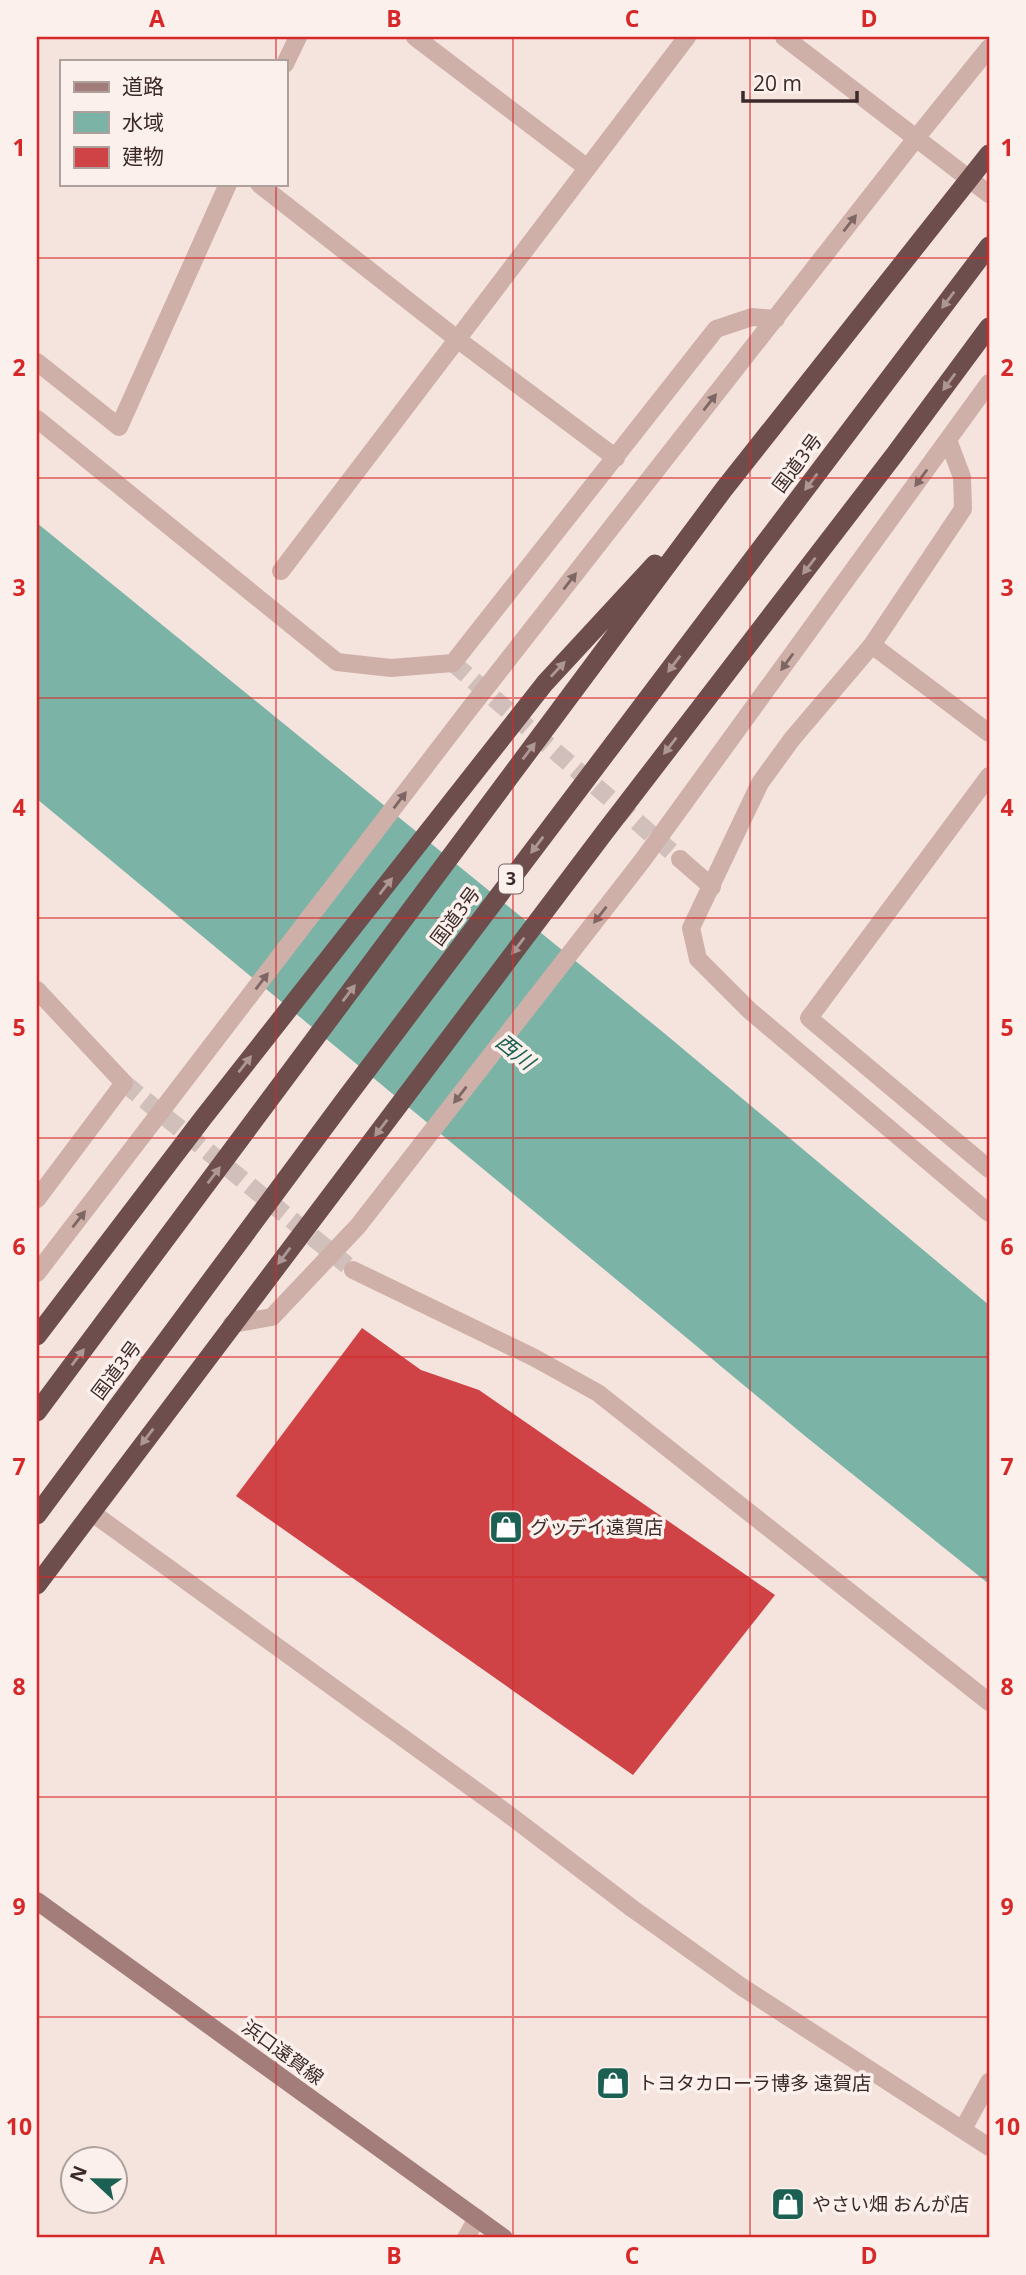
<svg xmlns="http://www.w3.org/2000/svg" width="1026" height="2275" font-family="'Open Sans','Noto Sans JP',sans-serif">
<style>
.water{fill:#7bb4a7}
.building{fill:#cf4246}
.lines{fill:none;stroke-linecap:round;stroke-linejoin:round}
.minor-tunnel{stroke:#d0bfba;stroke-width:18;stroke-dasharray:18 9;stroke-linecap:butt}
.service{stroke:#ceb0a9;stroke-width:18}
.minor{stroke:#ceb0a9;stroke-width:18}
.tertiary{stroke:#ceb0a9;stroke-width:18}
.secondary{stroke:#a27d7a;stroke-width:18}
.trunk{stroke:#6d4e4c;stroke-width:19}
.oneway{fill:#7d6663}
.oneway2{fill:#ad9794}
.grid{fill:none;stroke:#d62828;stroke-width:2;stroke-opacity:0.55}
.labels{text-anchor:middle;stroke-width:7;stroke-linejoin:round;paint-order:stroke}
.shield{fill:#fbf0eb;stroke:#756563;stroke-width:2}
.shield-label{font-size:18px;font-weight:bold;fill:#3b2a29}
.street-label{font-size:19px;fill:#3b2a29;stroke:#fbf0eb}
.poi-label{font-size:19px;fill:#3b2a29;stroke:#fbf0eb;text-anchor:start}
.water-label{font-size:21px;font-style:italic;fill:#1b6052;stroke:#fbf0eb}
.neatline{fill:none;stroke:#d62828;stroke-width:2.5}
.grid-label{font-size:23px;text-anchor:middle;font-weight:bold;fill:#d62828}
</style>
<rect width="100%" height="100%" fill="#f5e4de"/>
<path class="water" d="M37 523 664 1033 989 1305V1584L805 1436 37 799Z"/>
<path class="building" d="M362 1328 421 1370 479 1390 775 1595 633 1775 236 1496Z"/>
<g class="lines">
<path class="minor-tunnel" d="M453 663 680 859
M124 1083 353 1270"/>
<path class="service" d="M91 1512 504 1811 633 1909 742 1987 989 2147
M963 2129 989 2082"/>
<path class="minor" d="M415 37 586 167
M784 37 989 194
M285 64 298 37
M259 184 457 339 616 458
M37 362 119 427 228 184
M37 419 337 662 391 668 453 663 716 329 752 317 776 319
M948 440 962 477 963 509 872 645 792 739 760 783 691 928 698 959 749 1010 989 1213
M281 571 687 37
M872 645 989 733
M989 776 809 1018 989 1169
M680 859 712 887
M37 990 124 1083 37 1199
M37 1273 467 712 917 137 989 48
M232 1324 272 1317 358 1226 642 861 989 383
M466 2238 477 2218"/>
<path class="tertiary" d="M353 1270 533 1357 598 1393 989 1702"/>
<path class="secondary" d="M37 1901 504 2238"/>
<path class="trunk" d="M37 1336 203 1118 545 683 655 564
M37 1412 724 489 989 154
M37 1515 346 1098 989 246
M37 1585 604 833 895 454 989 327"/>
</g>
<defs><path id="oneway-solid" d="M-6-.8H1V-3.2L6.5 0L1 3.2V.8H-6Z" transform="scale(1.75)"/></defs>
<g class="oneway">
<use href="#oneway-solid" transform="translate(850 223) rotate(-52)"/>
<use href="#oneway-solid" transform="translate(710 402) rotate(-52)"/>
<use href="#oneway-solid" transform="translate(921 478) rotate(126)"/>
<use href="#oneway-solid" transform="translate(570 581) rotate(-52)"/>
<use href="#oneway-solid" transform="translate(787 662) rotate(126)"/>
<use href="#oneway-solid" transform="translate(400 800) rotate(-53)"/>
<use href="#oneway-solid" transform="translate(600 915) rotate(128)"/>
<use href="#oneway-solid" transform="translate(262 981) rotate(-53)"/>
<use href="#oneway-solid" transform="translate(460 1095) rotate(128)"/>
<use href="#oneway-solid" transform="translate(79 1219) rotate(-52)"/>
</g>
<g class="oneway2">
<use href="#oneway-solid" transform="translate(948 300) rotate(127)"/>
<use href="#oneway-solid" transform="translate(949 382) rotate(126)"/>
<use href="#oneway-solid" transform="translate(811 482) rotate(127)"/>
<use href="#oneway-solid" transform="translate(809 566) rotate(128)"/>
<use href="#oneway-solid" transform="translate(674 664) rotate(127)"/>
<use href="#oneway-solid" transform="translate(558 669) rotate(-47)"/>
<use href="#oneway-solid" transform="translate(670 746) rotate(128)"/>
<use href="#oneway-solid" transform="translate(529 751) rotate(-53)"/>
<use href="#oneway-solid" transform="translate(537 845) rotate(127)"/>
<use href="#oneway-solid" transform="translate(386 886) rotate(-52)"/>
<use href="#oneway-solid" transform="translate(518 946) rotate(127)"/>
<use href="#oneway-solid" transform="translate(349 993) rotate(-53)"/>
<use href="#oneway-solid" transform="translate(245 1064) rotate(-52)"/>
<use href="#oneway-solid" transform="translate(381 1128) rotate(127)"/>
<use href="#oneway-solid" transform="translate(214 1175) rotate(-53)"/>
<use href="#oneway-solid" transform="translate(284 1256) rotate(127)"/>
<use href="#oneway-solid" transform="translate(78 1357) rotate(-53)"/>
<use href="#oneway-solid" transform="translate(147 1437) rotate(127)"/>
</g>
<path class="grid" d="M276 37V61M513 37V2238M750 37V2238M276 184V2238M37 258H989M37 478H989M37 698H989M37 918H989M37 1138H989M37 1357H989M37 1577H989M37 1797H989M37 2017H989"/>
<defs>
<g id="shop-square" transform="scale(1.75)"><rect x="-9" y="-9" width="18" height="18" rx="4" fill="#1b6052" stroke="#fbf0eb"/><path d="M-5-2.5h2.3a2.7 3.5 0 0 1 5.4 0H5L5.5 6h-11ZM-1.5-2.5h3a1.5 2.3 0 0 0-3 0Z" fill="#fff"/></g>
</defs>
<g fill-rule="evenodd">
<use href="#shop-square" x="506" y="1527"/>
<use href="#shop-square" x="613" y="2083"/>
<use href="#shop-square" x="788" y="2204"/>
</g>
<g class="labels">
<rect class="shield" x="499" y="864.5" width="24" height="29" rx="5"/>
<g class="shield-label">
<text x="511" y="885">3</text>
</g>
<g class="street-label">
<text transform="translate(797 463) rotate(-53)" y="7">国道3号</text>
<text transform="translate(455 916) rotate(-53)" y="7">国道3号</text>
<text transform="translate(116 1370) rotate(-53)" y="7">国道3号</text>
<text transform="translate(283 2052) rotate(36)" y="7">浜口遠賀線</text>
</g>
<g class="poi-label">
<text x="530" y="1534">グッデイ遠賀店</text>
<text x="638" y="2090">トヨタカローラ博多 遠賀店</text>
<text x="812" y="2211">やさい畑 おんが店</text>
</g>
<g class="water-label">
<text transform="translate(515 1052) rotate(39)" y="7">西川</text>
</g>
</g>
<rect width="1026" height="2275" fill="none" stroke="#fbf0eb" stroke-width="77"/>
<rect x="60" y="60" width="228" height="126" fill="#fbf0eb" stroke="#aea19d" stroke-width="2"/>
<rect x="74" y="82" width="35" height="10" fill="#a27d7a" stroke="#aea19d" stroke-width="2"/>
<text x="122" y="94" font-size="21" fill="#3b2a29">道路</text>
<rect x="74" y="112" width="35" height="21" fill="#7bb4a7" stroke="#aea19d" stroke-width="2"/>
<text x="122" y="130" font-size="21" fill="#3b2a29">水域</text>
<rect x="74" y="147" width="35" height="21" fill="#cf4246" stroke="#aea19d" stroke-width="2"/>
<text x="122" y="164" font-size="21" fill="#3b2a29">建物</text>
<g transform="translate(94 2180) rotate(292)"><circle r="33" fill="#fbf0eb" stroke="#aea19d" stroke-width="2"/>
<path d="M0-5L12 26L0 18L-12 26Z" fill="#1b6052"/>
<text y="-10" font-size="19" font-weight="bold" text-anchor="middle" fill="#3b2a29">N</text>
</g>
<path d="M743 91v10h114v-10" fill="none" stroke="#3b2a29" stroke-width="3.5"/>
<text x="753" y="91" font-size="21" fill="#3b2a29" stroke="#fbf0eb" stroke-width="5" paint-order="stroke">20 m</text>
<rect x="38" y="38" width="950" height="2198" class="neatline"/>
<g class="grid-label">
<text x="157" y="27">A</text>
<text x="394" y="27">B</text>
<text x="632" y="27">C</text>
<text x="869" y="27">D</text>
<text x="19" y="156">1</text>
<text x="1007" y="156">1</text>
<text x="19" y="376">2</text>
<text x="1007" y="376">2</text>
<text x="19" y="596">3</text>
<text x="1007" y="596">3</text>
<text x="19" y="816">4</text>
<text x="1007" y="816">4</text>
<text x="19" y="1036">5</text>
<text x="1007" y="1036">5</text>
<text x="19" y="1255">6</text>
<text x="1007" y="1255">6</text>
<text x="19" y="1475">7</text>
<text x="1007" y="1475">7</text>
<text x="19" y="1695">8</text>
<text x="1007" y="1695">8</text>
<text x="19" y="1915">9</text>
<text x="1007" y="1915">9</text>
<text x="19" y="2135">10</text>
<text x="1007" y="2135">10</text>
<text x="157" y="2264">A</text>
<text x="394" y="2264">B</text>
<text x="632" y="2264">C</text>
<text x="869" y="2264">D</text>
</g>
</svg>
